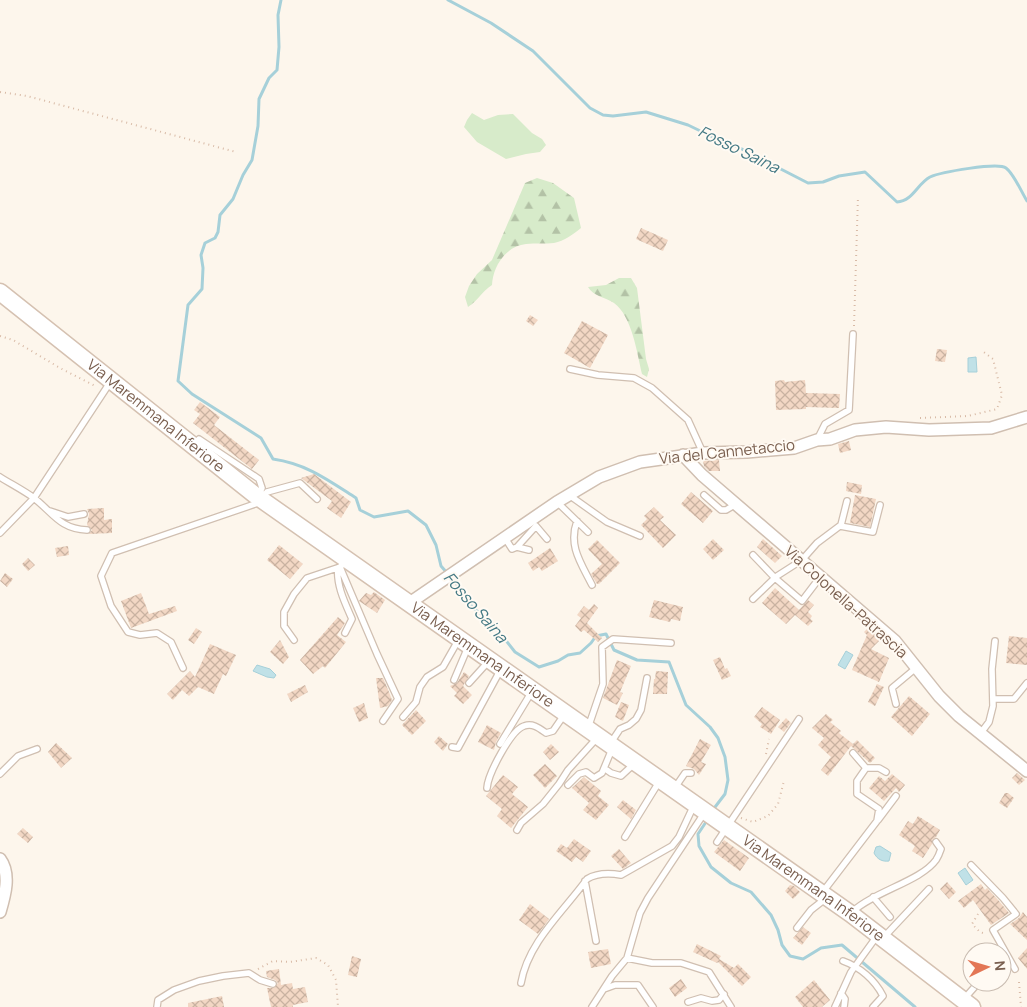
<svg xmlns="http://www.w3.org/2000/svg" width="1027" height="1007" font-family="Manrope,sans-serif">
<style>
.green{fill:#d7ebca}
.forest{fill:url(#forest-firs)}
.water{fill:#c0e1e7;stroke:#a6d0d9}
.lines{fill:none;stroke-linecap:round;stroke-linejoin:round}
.stream{stroke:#a6d0d9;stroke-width:3}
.building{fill:url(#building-cross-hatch)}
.service-casing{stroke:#d0bfb1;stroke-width:8}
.minor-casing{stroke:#d0bfb1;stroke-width:14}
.secondary-casing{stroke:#d5c1b1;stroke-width:19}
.path{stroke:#d8baa6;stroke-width:2;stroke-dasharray:1 4;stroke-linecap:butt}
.service{stroke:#fff;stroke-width:5.5}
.minor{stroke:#fff;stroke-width:11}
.secondary{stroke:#fff;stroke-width:16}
.labels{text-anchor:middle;stroke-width:4;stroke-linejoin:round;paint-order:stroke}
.street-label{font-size:15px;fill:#795e4e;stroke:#fffaf3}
.water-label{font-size:16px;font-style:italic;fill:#447984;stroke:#fffaf3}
</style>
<defs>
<pattern id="forest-firs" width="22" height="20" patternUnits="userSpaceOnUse" patternTransform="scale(1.25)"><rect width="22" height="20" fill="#d7ebca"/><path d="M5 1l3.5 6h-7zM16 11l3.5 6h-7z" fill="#b3c2a6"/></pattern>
<pattern id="building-cross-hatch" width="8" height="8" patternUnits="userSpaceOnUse" patternTransform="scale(1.25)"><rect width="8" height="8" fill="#f2d7c4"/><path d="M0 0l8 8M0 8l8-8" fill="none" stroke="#c9b2a1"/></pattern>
</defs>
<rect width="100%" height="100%" fill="#fdf6ec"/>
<path class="green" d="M472 113 484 120 498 115 513 114 532 133 542 139 546 145 540 152 526 154 506 159 477 142 464 127 467 120Z"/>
<path class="forest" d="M537 178 553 183 574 198 581 228C574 234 564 241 554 243 545 244 536 243 526 244 506 246 493 266 492 285 481 292 479 300 468 307L465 297 469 286 477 274 492 260 525 183Z
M619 278H631L637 288 646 359 649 369 647 377 642 374C637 353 632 316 614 303 605 297 593 296 588 287L606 285Z"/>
<path class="water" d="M976 357 977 372H968V358Z
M846 651 853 655 845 669 838 665Z
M257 665 270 669 276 675 274 678 267 677 253 671Z
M880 846 891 853 889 861C882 862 877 859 874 853L876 847Z
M965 868 973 880 966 885 958 873Z"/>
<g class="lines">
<path class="stream" d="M281 0 278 15 279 47 277 70 269 78 259 99 258 126 252 160 243 175 233 199 220 215 218 232 215 238 205 243 201 255 203 268 202 289 188 305 178 381 192 394 261 438 273 459C307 464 328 480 356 498L360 510 374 517 408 511 426 525 436 545 441 566 455 582 473 608 492 623 515 652 539 667 558 661 568 655 580 653 591 643 596 636 606 634 614 650 637 660 669 662 686 705 710 727 718 738 725 757 728 780 725 794 712 811
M448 0 491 23 533 51 590 108 603 115 613 116 646 112 688 125 719 140 738 147 808 183 823 182 839 176 865 172 897 202C913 201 917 184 930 177 941 172 998 162 1006 168 1014 174 1022 193 1027 201
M708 819 698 834 699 846 711 867 731 883 751 892 771 915 778 930 782 945 790 956 803 959 821 948 842 945 915 1007"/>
</g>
<path class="building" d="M641 228 668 240 663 251 636 239Z
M530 315 538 320 533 326 526 321Z
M582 321 608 335 590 368 564 353Z
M937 349 947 350 945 362 935 361Z
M784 380 785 382 805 380 806 393 840 394 839 408 806 407V409L776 410 775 381Z
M200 402 220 417 214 425 259 460 252 469 193 423 200 414 194 410Z
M849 441 851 450 840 453 838 444Z
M719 460 720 471H709L704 466 703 461Z
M314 474 351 502 341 518 327 508 332 501 301 478Z
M847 482 862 485 861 494 846 491Z
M691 492 713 511 703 523 681 504Z
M855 495 876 499 870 527 850 523Z
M654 507 664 517 660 520 676 535 663 548 641 525 647 519 644 516Z
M104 508V520L112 519V533L89 534 92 530 87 525 89 514 87 509Z
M713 539 724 550 713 560 703 549Z
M763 539 782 556 775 563 757 547Z
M597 540 620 563 599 584H597L591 574 602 564 588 549Z
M279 545 303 564 290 579 267 560Z
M68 546 69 555 57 557 55 548Z
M550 548 558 561 542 571 539 567 533 571 528 563Z
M28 558 35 565 28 571 22 564Z
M5 573 13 579 7 587 0 581Z
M775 588 799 610 808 600 814 605 808 612 812 616 810 619 813 621 808 626 795 615 786 624 762 603Z
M374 592 385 600 377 613 359 601 366 593 371 595Z
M141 593 149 614 175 606 177 611 131 628 121 601Z
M654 600 683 607 680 621 671 619 670 622 649 617Z
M594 604 598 608 587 623 602 638 598 642 584 630 581 632 575 626 581 618 577 615 584 606 589 610Z
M338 617 345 623 337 635 346 642 325 668 323 666 313 674 300 660Z
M196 628 202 632 194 644 188 640Z
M868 628 881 639 871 649 889 658 879 682 852 670 867 635 864 632Z
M1009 636 1027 638V665L1006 663Z
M280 640 289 657 283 664 270 652Z
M210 644 236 655 226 676 223 674 214 694 198 687 189 696 182 690 173 700 167 694 190 671 195 677Z
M720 657 725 669 727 668 731 676 722 680 713 660Z
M617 660 631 666 620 692 623 693 617 705 603 698Z
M656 671 668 672 667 694H653L654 679H655Z
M464 672 469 676 463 686 472 695 463 704 454 696 457 693 450 686 457 683Z
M376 678H383L389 692 392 700 388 706 380 708Z
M877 684 884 687 875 706 868 702Z
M305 685 308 692 291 702 287 694Z
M909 696 930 714 912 736 891 717Z
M621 702 629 705 623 721 615 717Z
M364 703 368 718 359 722 353 708Z
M762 707 780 720 771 734 760 727 762 724 754 717Z
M416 710 426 721 412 735 402 725Z
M826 714 833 720 830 722 841 731 839 733 853 744 857 740 875 758 870 763 851 746 828 776 821 770 831 757 818 745 824 738 812 728Z
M786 718 791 723 784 732 778 727Z
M487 725 501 733 496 742 494 750 478 742Z
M439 736 448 744 443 751 434 742Z
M700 739 711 745 701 762 706 764 699 775 694 769 686 766Z
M56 743 72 758 61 768 48 752Z
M551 744 559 752 550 760 543 752Z
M545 764 557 776 545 788 533 775Z
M1017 773 1025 780 1019 785 1012 778Z
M892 774 905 785 899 792 896 788 884 801 869 788 879 776 885 781Z
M503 775 518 787 512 794 528 807 511 828 497 816 502 809 486 796Z
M584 777 601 791 598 796 609 805 596 820 583 810 589 803 572 788Z
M1005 793H1008L1014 798 1007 808 999 803Z
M623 800 636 810 631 819 617 807Z
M918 816 940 830 936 837 932 840V844L923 858 912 851 915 846 899 835 908 821 913 824Z
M23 828 33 837 28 843 17 834Z
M574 839 591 851 583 862 576 857 572 862 556 851 561 844 567 848Z
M724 840 749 858 740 871 714 852Z
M619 849 631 863 623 869 611 856Z
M947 882 956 892 949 899 940 889Z
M981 884 985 890 987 888 999 901 1009 913 991 925 973 900 964 908 958 901Z
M790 885 794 886 800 892 793 899 785 891Z
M530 904 549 919 538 934 519 920Z
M1023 912 1027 917V940L1010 924 1019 918Z
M803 927 811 933 802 945 793 938Z
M697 944 721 956 719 959 734 968 738 964 751 977 742 986 718 962 717 963 693 952Z
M1027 948V969L1018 958Z
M608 949 611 964 591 968 588 952Z
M352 956 361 959 357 977 348 975Z
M279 969 281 985 292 983 293 989 305 987 308 1002 293 1005V1007H271L267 988H274L278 983 275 980 267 977 266 971Z
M681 979 687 988 675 997 669 988Z
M814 980 830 1000 822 1007H803L795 997Z
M222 996 224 1007H188V1003Z"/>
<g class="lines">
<g class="service-casing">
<path id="service" d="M570 369 598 375 634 378 652 388 688 420 703 453
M817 440 825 424 849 410 853 334
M194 445 199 439 259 479 262 488 258 496
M0 477C11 484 23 490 34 498 53 513 60 529 87 530
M569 495 607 522 640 536
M704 495 721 510H726L736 504
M262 498 267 492 300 483 317 499
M557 502 588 532
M50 511 68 517 84 514
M577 521C568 546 581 563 592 585
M840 526 873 532 880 505
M0 533 34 498 111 381
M505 538 512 549 517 547 529 550
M517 547 536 526 547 539
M753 555 775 578 802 601 821 576
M340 567 377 654 398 699 383 721
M338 568C336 585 345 603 352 619L345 633
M753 599 777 576 802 560 817 543 841 525 847 501
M294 640 284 626V612L294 594 307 578 340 567 342 565
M183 668 171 642 157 633 140 635 128 632 111 606 101 576 112 553 261 502
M454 680 468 647
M469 683 488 662
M993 699H1014L1027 683
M896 704 892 688 916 668
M403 717 416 702 420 687 427 677 443 667 459 639
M588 728 603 684 602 647 613 639 671 643
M980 734 989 722 993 706 992 669 995 641
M500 744 531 693
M610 744 620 729 629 725 636 719 641 710 647 678
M452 747 458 748 501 669
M604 768 611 773 621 776 635 763
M866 768H879L886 772
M0 774 18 756 37 749
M568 785 579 774 586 772 594 778 602 773 612 749
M487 788C488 774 511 730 524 726 533 723 539 728 546 733L553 731 564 715
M674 789 685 773H691
M878 820 896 796
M517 830 521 823 543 804 559 784 568 770 597 738
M625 837 659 782
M717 842 799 719
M971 865 1003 898 1016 914 993 930 1015 969
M585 881 596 941
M822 893 877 821 879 809 857 794V781L866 768 853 753
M873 897 890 917
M852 912C875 891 921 881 936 860 938 857 940 852 941 849L936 842
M797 928 811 910 825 899
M884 937 929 889
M627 958 652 963H681L709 972 731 1007
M843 961C860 967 875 980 883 996L873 1007
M521 983C528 942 564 911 587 879 597 873 609 873 621 875L672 846 679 837 694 805
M604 989 615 985H638L653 1007
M841 993 845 999 844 1007
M964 999 979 982
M688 1002 701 998 712 1001 719 1000 724 994
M157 1007 158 1000 174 990 199 981 223 976 249 973 260 980 273 984
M592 1007 612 976 627 958 640 913 648 898 705 812
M835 1007 851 972 877 936"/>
</g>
<g class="minor-casing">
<path id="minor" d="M683 455 702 475 895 641 939 696 959 716 1027 771
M408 604 557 502 599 477 640 462 703 453 747 452 794 448 817 440 830 439 855 430 886 427 929 430 991 428 1027 417
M0 859C11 874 5 895 0 912"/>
</g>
<g class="secondary-casing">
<g id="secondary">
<path id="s1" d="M0 292 255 495 851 914 972 1007"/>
</g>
</g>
<path class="path" d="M0 92 27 96 236 152
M854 326 858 196
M0 336 13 340 60 368 97 387
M920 418 968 416 997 409 1002 395 993 359 981 350
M766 754 769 739
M741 818 753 822 768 816 778 804 784 781
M978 914 972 924 980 932 986 934
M258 969 273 961 290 962 316 958 328 965 336 980 338 1007
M1019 982 1021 1007"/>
<use href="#service" class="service"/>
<use href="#minor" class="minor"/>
<use href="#secondary" class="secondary"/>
</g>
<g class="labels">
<g class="street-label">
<text dy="5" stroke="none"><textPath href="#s1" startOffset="199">Via Maremmana Inferiore</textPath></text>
<text transform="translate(727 452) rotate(-6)" y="5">Via del Cannetaccio</text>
<text transform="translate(846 602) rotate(42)" y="5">Via Colonella-Patrascia</text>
<text dy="5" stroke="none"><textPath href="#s1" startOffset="604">Via Maremmana Inferiore</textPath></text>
<text dy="5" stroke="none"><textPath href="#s1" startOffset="1009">Via Maremmana Inferiore</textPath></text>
</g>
<g class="water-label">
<text transform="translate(739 149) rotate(26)" y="6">Fosso Saina</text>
<text transform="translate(476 607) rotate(49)" y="6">Fosso Saina</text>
</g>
</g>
<g transform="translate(987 967) rotate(85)"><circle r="24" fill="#fffaf3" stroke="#c9bcb1"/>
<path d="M0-4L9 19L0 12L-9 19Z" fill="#e37655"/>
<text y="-8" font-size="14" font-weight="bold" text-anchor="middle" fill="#795e4e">N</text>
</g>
</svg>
